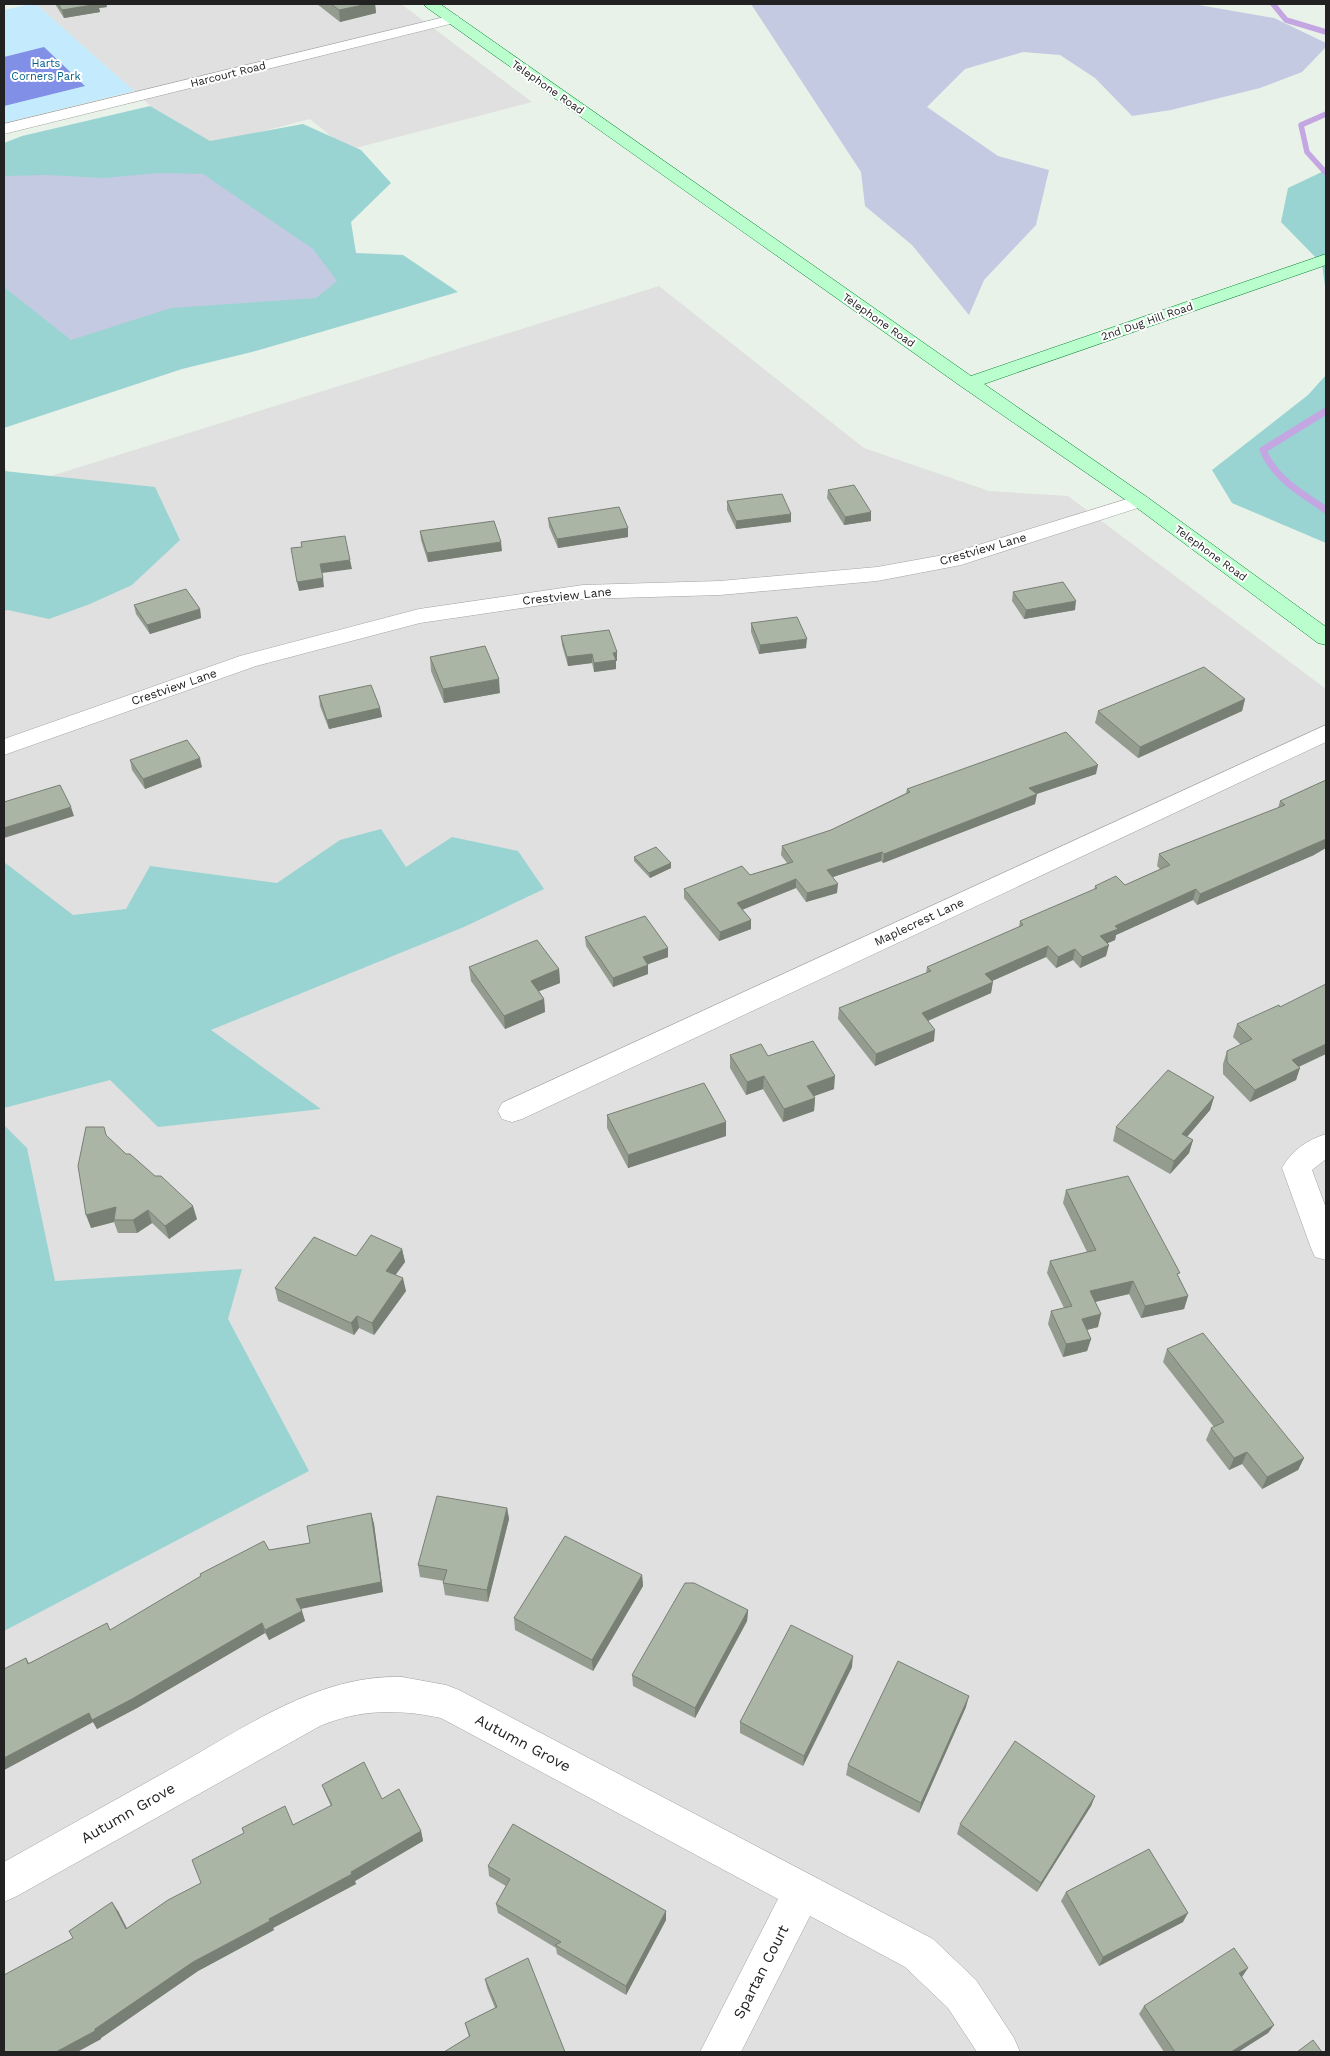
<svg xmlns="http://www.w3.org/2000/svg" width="1330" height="2056" font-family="'Work Sans',sans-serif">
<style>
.residential{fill:#dfe0df}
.forest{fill:#9ad4d2}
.wetland{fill:#c4cae2}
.park{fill:#c4ebfd}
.pitch{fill:#818fe6}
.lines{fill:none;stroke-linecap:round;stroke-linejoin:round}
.stream-far1{stroke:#c3a6e2;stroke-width:5.5}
.stream{stroke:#c3a6e2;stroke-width:7}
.street-casing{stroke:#a3a3a3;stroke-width:1}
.secondary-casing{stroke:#00812e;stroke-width:1}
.street{fill:#fff;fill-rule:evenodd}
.secondary{fill:#bafece;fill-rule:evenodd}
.wall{fill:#939c8f}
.shaded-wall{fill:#787f74}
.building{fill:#abb5a6;stroke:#787f74}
.labels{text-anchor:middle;stroke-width:4;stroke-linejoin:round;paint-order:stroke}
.far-park-label{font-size:11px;fill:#045f8c;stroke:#fff}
.far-street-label{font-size:11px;fill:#222;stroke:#fff}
.street-label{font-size:12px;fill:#222;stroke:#fff}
.near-street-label{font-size:15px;fill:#222;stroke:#fff}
</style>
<rect width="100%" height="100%" fill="#e9f2e8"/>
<path class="residential" d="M36 4H401L532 102 348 150 310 119 198 148Z
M659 286 864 448 989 491 1068 496 1326 689V2052H4V467L19 486Z"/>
<path class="forest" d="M150 106 210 141 303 124 361 150 391 183 351 222 356 253 403 255 458 292 252 352 182 369 4 428V143L22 136Z
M1326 170V294L1322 264 1281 222 1288 188Z
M1326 375V543L1232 503 1212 470 1308 395Z
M4 471 155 487 180 540 132 585 90 604 49 619 8 610 4 611Z
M381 829 406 867 452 837 518 851 544 889 464 927 211 1030 321 1109 158 1127 110 1080 4 1108V862L73 915 126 909 150 866 277 883 340 840Z
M4 1125 27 1148 55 1281 242 1269 228 1319 309 1471 4 1631Z"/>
<path class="wetland" d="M751 4H1193L1274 18 1326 43V47L1302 72 1260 88 1171 110 1132 116 1095 78 1060 55 1023 52 965 69 927 107 998 156 1049 170 1036 225 984 280 969 315 912 245 865 206 861 172Z
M159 173 203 174 313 249 337 281 316 298 171 308 71 340 4 287V176L46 175 104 178Z"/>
<path class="park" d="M31 4H36L134 91 4 123V10Z"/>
<path class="pitch" d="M44 47 85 86 4 106V57Z"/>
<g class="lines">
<path class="stream-far1" d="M1273 4 1286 20 1326 32
M1326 114 1301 125 1307 152 1326 173"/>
<path class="stream" d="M1326 411 1263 450C1275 479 1301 493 1326 510"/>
<g class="street-casing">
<path id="street" d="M453 15 458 16 460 19 458 22 4 134V124Z
M1140 495 1147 497 1150 501 1147 505 961 565 877 581 720 595 583 599 420 623 256 666 4 755V739L240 656 419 609 583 585 720 581 877 567 949 554Z
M1326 725V742L522 1119 512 1122 502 1119 498 1111 502 1103Z
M1326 1134V1159L1312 1170 1326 1208V1260L1315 1257 1311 1248 1282 1168C1292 1150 1307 1140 1326 1134Z
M402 1677 446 1685 459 1690 933 1939 976 1980 1014 2038 1020 2052H977L948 2008 905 1967 810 1916 741 2052H700L778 1899 441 1718C399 1709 360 1709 320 1726L17 1896 4 1902V1862C61 1830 119 1798 176 1766 246 1727 319 1674 402 1677Z"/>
</g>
<g class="secondary-casing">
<path id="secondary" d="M424 4H440L971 376 1326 254V265L984 384 1147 497 1326 627V645L1318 643 1133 505 962 387 426 7Z"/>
</g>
<use href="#street" class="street"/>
<use href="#secondary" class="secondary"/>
</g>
<path class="wall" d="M55 4H106L107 7 99 8 100 12 64 18Z
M317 4H375L376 13 340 22Z
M828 490 871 521 844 525 827 498Z
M727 501 791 522 736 529 727 510Z
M548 518 628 537 558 548 549 527Z
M420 531 502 551 428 562 421 540Z
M1013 592 1075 610 1024 619 1012 601Z
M134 605 200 609 201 618 150 634 136 614Z
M751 623 806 648 759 654 751 632Z
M561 636 617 661H616V669L594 672 592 663 568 666 562 645Z
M430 657 500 693 444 703 431 671Z
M319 696 380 708 382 717 329 729 320 706Z
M1245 699 1242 711 1138 758 1095 723 1098 711Z
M130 760 202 767 145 789 132 770Z
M1096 774 1036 794 1035 804 883 863 881 861 833 877 837 893 806 902 796 888 742 909 751 920V929L719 941 684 898V889L750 875 787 863 781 855 782 846 831 830 906 793 907 789Z
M1326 780 1314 855 1197 905 1193 900 1116 935 1115 940 1107 943 1106 956 1080 968 1073 960 1056 968 1046 957 992 981 991 993 928 1021 934 1041 875 1066 838 1019 839 1008 926 973 927 967 1019 927 1020 921 1094 890 1095 886 1125 885 1160 869 1157 866 1159 854 1278 808 1280 801Z
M634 857 671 863V868L650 878 634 861Z
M585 937 668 948V957L648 964V974L613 987 586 946Z
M469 967 559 969 560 983 539 991 544 999 545 1012 505 1029 471 981Z
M1237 1024 1299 1067 1296 1080 1250 1102 1223 1074V1064L1227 1051 1241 1045 1233 1037Z
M730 1055 834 1089 814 1096 815 1098 814 1111 783 1122 763 1089 746 1095 730 1068Z
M1214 1097 1210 1110 1187 1137 1193 1140 1189 1153 1170 1174 1113 1141 1116 1127Z
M607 1115 726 1122V1136L628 1168 607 1128Z
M107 1137 197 1219 169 1239 152 1223 137 1233H118L114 1222 91 1228Z
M1066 1190 1179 1278 1188 1296 1184 1309 1141 1318 1129 1294 1095 1302 1098 1327 1087 1330 1091 1339 1087 1351 1063 1357 1048 1324 1051 1311 1064 1308 1047 1273 1050 1261 1087 1252 1063 1203Z
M402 1249 405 1262 395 1275 406 1291 374 1335 359 1328 354 1335 278 1301 275 1288 356 1256Z
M1167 1349 1304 1458 1298 1470 1262 1489 1242 1464 1229 1470 1206 1440 1211 1428 1214 1427 1163 1362Z
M507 1508 509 1519 488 1602 445 1595 443 1583 444 1581 420 1577 418 1565Z
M371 1513 374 1524 383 1592 301 1609 305 1621 269 1640 265 1633 137 1708 97 1729 93 1722 4 1770 26 1658 29 1663 110 1630 269 1550 310 1543Z
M642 1575 643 1586 593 1671 515 1630 514 1618Z
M748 1610 747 1621 695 1718 633 1686 632 1675Z
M852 1667 803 1766 740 1733V1722Z
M966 1707 919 1813 846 1775 848 1765Z
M322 1785 382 1799 421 1831 423 1841 355 1881 356 1884 273 1928 274 1930 198 1971 101 2038V2039L77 2052H4L73 1938 118 1911 127 1929 293 1825 331 1806 326 1795Z
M1095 1796 1091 1806 1037 1892 957 1834 960 1824Z
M488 1866 666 1911V1920L626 1995 557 1954 556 1948 498 1913 496 1904 506 1886 489 1876Z
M1066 1892 1183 1922 1099 1966 1061 1901Z
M1241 1977 1274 2025 1268 2033 1238 2052H1164L1139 2014 1144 2006 1242 1977Z
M485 1979 565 2052 469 2037 465 2023 495 2008 487 1988Z"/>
<path class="shaded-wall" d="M96 4H106L107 7 99 8 100 12 64 18 62 10Z
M368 4H375L376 13 340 22 339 10Z
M871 512V521L844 525 845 517Z
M791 514V522L736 529V521Z
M628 528V537L558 548 557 539Z
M501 542 502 551 428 562 427 553Z
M350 560 352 569 322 573 320 564Z
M323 578 324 587 299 591 297 582Z
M1076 601 1075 610 1024 619 1026 610Z
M200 609 201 618 150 634 147 625Z
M807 639 806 648 759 654 760 645Z
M617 652V661H616V669L594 672V663L613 653Z
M592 654V663L568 666 567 657Z
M499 679 500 693 444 703 443 689Z
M1245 699 1242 711 1138 758 1140 747Z
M380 708 382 717 329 729 327 720Z
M200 758 202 767 145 789 143 779Z
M1098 765 1096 774 1028 797 1029 788Z
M1037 794 1035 804 883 863 884 854Z
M71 807 74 816 4 838V828Z
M1326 839V848L1314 855 1197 905 1200 894Z
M882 852 881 861 827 879V870Z
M671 863V868L650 878 649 873Z
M796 879V888L737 912V903Z
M838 884 837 893 806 902 807 893Z
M1196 889 1193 900 1116 935 1115 940 1097 948 1100 936 1115 926Z
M751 920V929L719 941 720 932Z
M1109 945 1106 956 1080 968 1082 957Z
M1048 946 1046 957 983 985 985 974Z
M668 948V957L643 966V957Z
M1075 949 1073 960 1056 968 1058 957Z
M648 965V974L613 987V978Z
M559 969 560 983 532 994 531 981Z
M993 982 991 993 920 1024 922 1013Z
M544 999 545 1012 505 1029 504 1016Z
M935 1030 934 1041 875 1066 876 1054Z
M1326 1044V1054L1288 1072 1292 1060Z
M1300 1068 1296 1080 1250 1102 1255 1090Z
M764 1076 763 1089 746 1095 747 1082Z
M835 1076 834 1089 806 1099 807 1086Z
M1214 1097 1210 1110 1178 1147 1182 1134Z
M815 1098 814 1111 783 1122 784 1109Z
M726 1122V1136L628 1168V1155Z
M1193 1140 1189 1153 1170 1174 1174 1161Z
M193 1206 197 1219 169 1239 165 1226Z
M116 1207 114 1220V1222L91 1228 86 1215Z
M148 1210 152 1223 137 1233 133 1220Z
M402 1249 405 1262 389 1284 386 1271Z
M403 1278 406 1291 374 1335 372 1323Z
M1133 1281 1129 1294 1086 1304 1090 1291Z
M1188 1296 1184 1309 1141 1318 1145 1306Z
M1101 1314 1098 1327 1078 1332 1082 1319Z
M357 1316 359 1328 354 1335 351 1323Z
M1091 1339 1087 1351 1063 1357 1066 1344Z
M1247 1452 1242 1464 1229 1470 1234 1458Z
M1304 1458 1298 1470 1262 1489 1267 1477Z
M507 1508 509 1519 488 1602 487 1590Z
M371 1513 374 1524 383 1592 299 1609 296 1599Z
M642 1575 643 1586 593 1671 592 1660Z
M748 1610 747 1621 695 1718V1708Z
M302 1611 305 1621 269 1640 265 1630Z
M262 1623 265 1633 137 1708 97 1729 93 1722 4 1770V1758Z
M853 1656 852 1667 803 1766 804 1756Z
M969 1696 966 1707 919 1813 921 1803Z
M1095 1796 1091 1806 1037 1892 1041 1883Z
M421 1831 423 1841 355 1881 356 1884 273 1928 269 1919Z
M112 1902 118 1911 132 1938 126 1929Z
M666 1911V1920L626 1995V1986Z
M1188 1913 1183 1922 1099 1966 1103 1957Z
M270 1921 274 1930 198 1971 101 2038V2039L77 2052H56L95 2029 193 1962Z
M1248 1968 1242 1977 1233 1982 1239 1973Z
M1274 2025 1268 2033 1238 2052H1231Z"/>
<path class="building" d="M58 4H98L62 10Z
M331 4H368L339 10Z
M854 485 871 512 845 517 828 490Z
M782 494 791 514 736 521 727 501Z
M619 507 628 528 557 539 548 518Z
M494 521 501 542 427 553 420 531Z
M345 536 350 560 320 564 323 578 297 582 291 548 302 547 301 542Z
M1063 582 1076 601 1026 610 1013 592Z
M186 589 200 609 147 625 134 605Z
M797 617 807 639 760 645 751 623Z
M609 630 617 652 613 653 616 660 594 663 592 654 567 657 561 636Z
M485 646 499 679 443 689 430 657Z
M1204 667 1245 699 1140 747 1098 711Z
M371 685 380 708 327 720 319 696Z
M1066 732 1098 765 1029 788 1037 794 884 854 882 852 827 870 838 884 807 893 796 879 737 903 751 920 720 932 684 889 742 866 750 875 793 862 782 846 831 830 910 792 907 789Z
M187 740 200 758 143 779 130 760Z
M1326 780V839L1200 894 1196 889 1115 926 1118 929 1100 936 1109 945 1082 957 1075 949 1058 957 1048 946 985 974 993 982 922 1013 935 1030 876 1054 839 1008 931 971 927 967 1023 925 1020 921 1097 888 1095 886 1116 876 1125 885 1170 865 1159 854 1285 805 1280 801Z
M60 785 71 807 4 828V802Z
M656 847 671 863 649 873 634 857Z
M645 916 668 948 643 957 648 965 613 978 585 937Z
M537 940 559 969 531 981 544 999 504 1016 469 967Z
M1326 984V1044L1292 1060 1300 1068 1255 1090 1227 1062V1051L1252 1039 1237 1024 1279 1005 1280 1007Z
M813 1041 835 1076 807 1086 815 1098 784 1109 764 1076 747 1082 730 1055 761 1044 768 1056Z
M1168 1070 1214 1097 1182 1134 1193 1140 1174 1161 1116 1127Z
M704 1083 726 1122 628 1155 607 1115Z
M86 1127H104L106 1135 126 1154H130L155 1176H161L193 1206 165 1226 148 1210 133 1220H114L116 1207 86 1215 78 1166Z
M1128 1176 1180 1273 1177 1274 1188 1296 1145 1306 1133 1281 1090 1291 1101 1314 1082 1319 1091 1339 1066 1344 1051 1311 1072 1306 1050 1261 1096 1250 1066 1190Z
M371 1235 402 1249 386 1271 403 1278 372 1323 357 1316 351 1323 275 1288 314 1237 356 1256Z
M1203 1333 1304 1458 1267 1477 1247 1452 1234 1458 1211 1428 1224 1422 1167 1349Z
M437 1496 507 1508 487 1590 443 1583 447 1570 418 1565Z
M371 1513 381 1582 296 1599 302 1611 265 1630 262 1623 132 1699 92 1720 89 1713 4 1758V1669L26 1658 28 1664 107 1623 110 1630 201 1576 200 1574 264 1541 269 1550 310 1543 307 1526Z
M565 1536 642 1575 592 1660 514 1618Z
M685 1583H694L748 1610 695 1708 632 1675Z
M791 1625 853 1656 804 1756 740 1722Z
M898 1661 969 1696 921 1803 848 1765Z
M1015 1741 1095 1796 1041 1883 960 1824Z
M364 1762 382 1799 399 1789 421 1831 351 1872 352 1874 269 1919 270 1921 193 1962 95 2029V2031L56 2052H4V1975L73 1938 69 1931 112 1902 126 1929 168 1900 201 1883 192 1860 244 1833 242 1828 285 1806 293 1825 332 1805 322 1785Z
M513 1824 666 1911 626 1986 555 1945 561 1942 496 1904 510 1879 488 1866Z
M1149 1849 1188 1913 1103 1957 1066 1892Z
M1234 1948 1248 1968 1239 1973 1274 2025 1231 2052H1175L1144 2006Z
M528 1958 565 2052H444L470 2036 465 2023 497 2007 485 1979Z
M1313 2040 1322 2052H1297Z"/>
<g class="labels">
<g class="far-park-label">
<text x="46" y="67">Harts<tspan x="46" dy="13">Corners Park</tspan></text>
</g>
<g class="far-street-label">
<text transform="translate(228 74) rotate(-14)" y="4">Harcourt Road</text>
<text transform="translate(548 87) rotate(35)" y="4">Telephone Road</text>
<text transform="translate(879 320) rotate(35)" y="4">Telephone Road</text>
<text transform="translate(1147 321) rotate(-19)" y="4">2nd Dug Hill Road</text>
<text transform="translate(1211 553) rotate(36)" y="4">Telephone Road</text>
</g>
<g class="street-label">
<text transform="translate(983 549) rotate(-16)" y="4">Crestview Lane</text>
<text transform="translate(567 596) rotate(-6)" y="4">Crestview Lane</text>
<text transform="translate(174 687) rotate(-19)" y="4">Crestview Lane</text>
<text transform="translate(919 922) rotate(-25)" y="4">Maplecrest Lane</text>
</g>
<g class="near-street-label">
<text transform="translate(523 1743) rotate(28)" y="5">Autumn Grove</text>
<text transform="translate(128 1813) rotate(-30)" y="5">Autumn Grove</text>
<text transform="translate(761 1972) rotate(-63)" y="5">Spartan Court</text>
</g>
</g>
<rect width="1330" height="2056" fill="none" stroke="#222222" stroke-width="10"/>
</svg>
